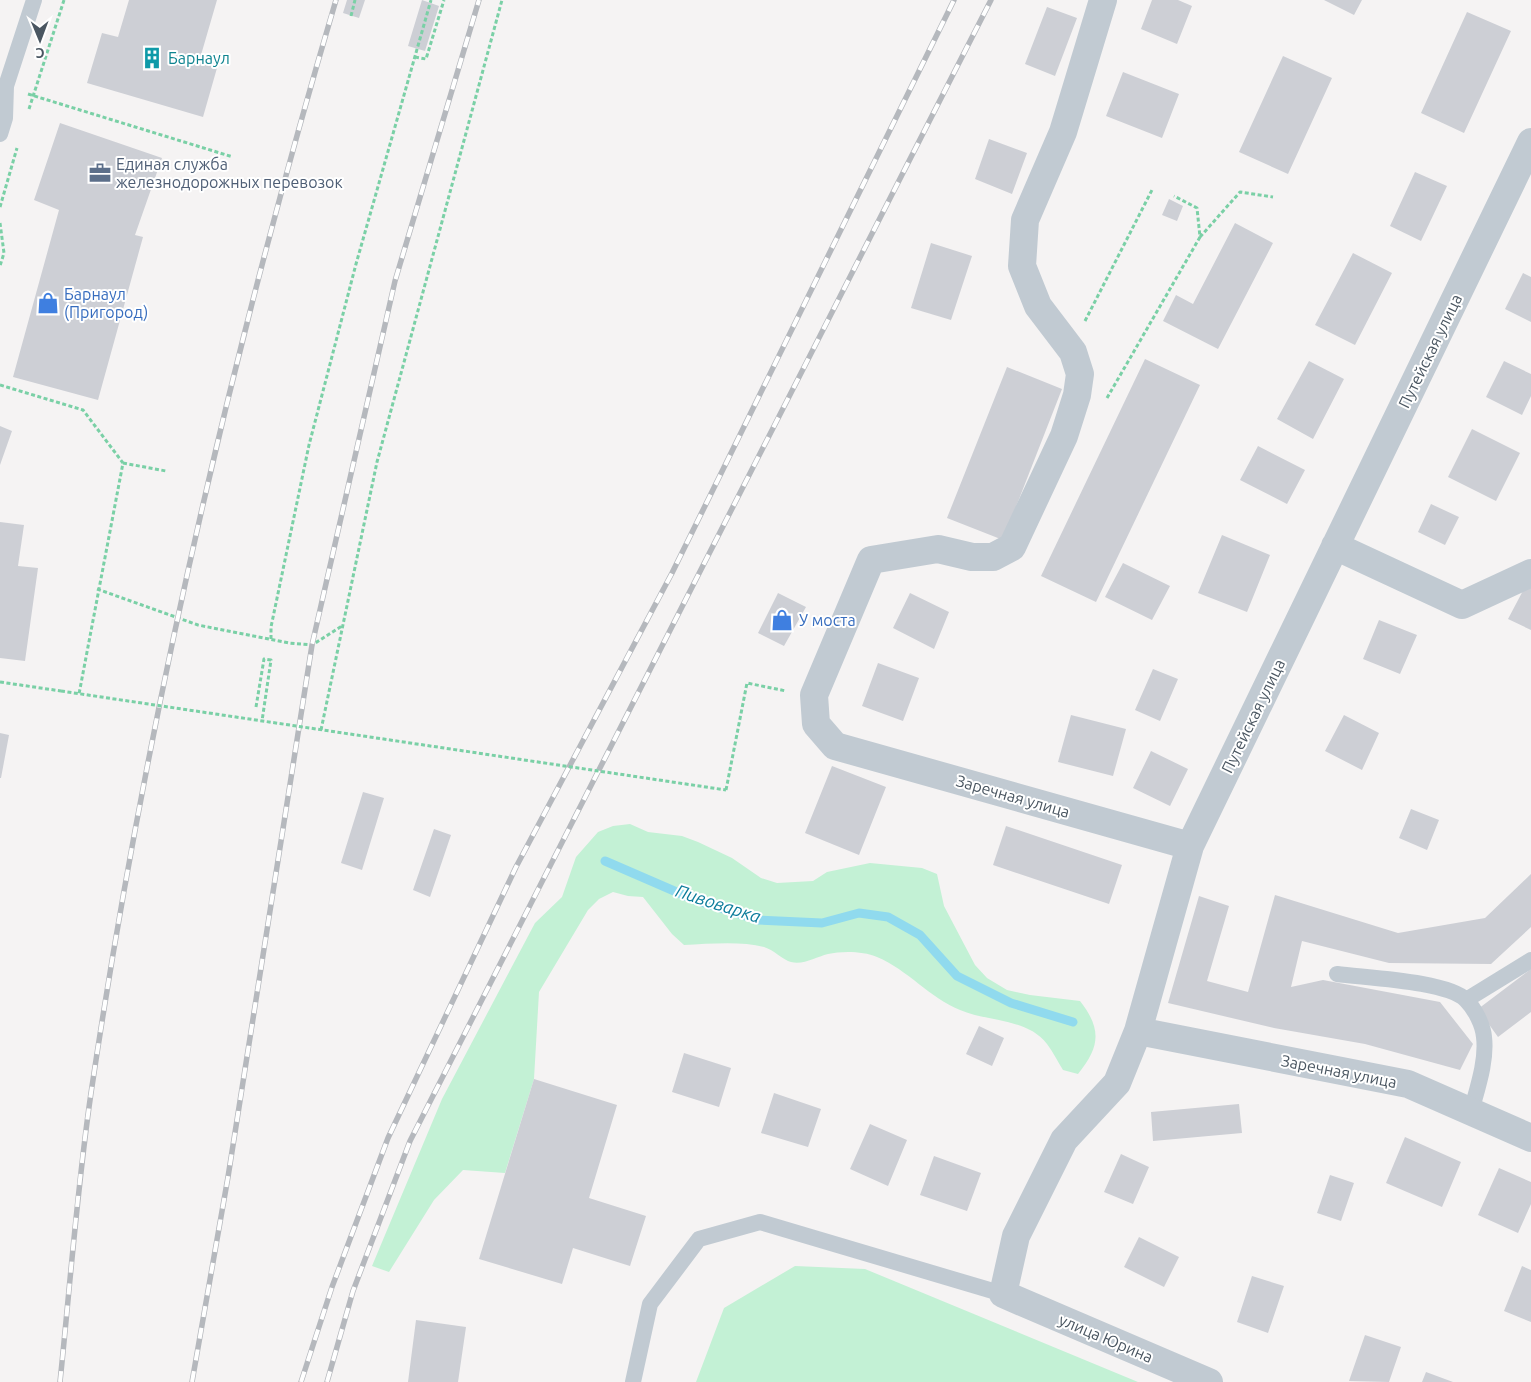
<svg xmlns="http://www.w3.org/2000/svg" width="1531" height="1382" font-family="Ubuntu,sans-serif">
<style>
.green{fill:#c3f1d5}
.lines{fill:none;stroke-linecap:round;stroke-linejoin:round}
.stream{stroke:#90daee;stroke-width:9}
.building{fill:#cdcfd5}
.path{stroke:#7ad0a6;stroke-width:3;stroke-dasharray:4 2.5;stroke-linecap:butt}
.service{stroke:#c1cad2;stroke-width:16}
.minor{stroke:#c1cad2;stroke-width:28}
.rail-casing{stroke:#b5b8bd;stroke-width:5.5}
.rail{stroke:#fff;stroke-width:4;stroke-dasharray:11;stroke-linecap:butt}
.path-bridge{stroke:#7ad0a6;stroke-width:3;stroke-dasharray:4 2.5;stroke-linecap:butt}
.labels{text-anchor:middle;stroke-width:4;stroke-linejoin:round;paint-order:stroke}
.culture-label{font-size:16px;fill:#0d838f;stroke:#fff;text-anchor:start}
.service-label{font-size:16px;fill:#4e5e75;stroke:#fff;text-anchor:start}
.shop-label{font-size:16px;fill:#366cbe;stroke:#fff;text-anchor:start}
.street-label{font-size:16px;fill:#4a5661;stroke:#fff}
.water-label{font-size:18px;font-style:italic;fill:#0c7c9b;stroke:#fff}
</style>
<rect width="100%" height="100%" fill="#f5f3f3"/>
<path class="green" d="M630 824 648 832 682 836 698 842 732 858 761 878 777 883 813 881 827 872 870 863 922 868 937 874 944 906 975 965 987 978 1007 990 1030 995 1080 1001C1102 1029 1100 1047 1078 1074L1063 1070C1058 1062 1053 1052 1047 1044 1027 1018 988 1022 960 1010 930 998 908 970 877 957 863 951 842 951 828 954 816 957 804 965 791 962 783 960 774 950 764 947 741 941 709 944 684 945L672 934 643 897 628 896 613 892 599 899 588 910 539 992 534 1079 505 1173 463 1170 434 1200 389 1272 372 1266 442 1099 535 923 562 897 576 857 598 832 613 826Z
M795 1266 865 1269 1138 1382H696L724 1308Z"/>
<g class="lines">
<path class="stream" d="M605 861 695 900 758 920 822 923 859 913 888 917 920 935 957 976 1011 1003 1073 1022"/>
</g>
<path class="building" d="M129 0H217L201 55 219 61 203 117 87 83 102 33 118 37Z
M347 0H365L359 18 343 13Z
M422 0 439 6 425 51 408 46Z
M1152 0H1178L1192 6 1177 44 1141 29Z
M1324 0H1362L1354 15Z
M1047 7 1077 18 1055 76 1025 64Z
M1467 12 1511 31 1464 133 1421 113Z
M1283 56 1332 78 1288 174 1239 152Z
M1123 72 1179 94 1162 138 1106 116Z
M60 123 162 158 135 235 143 237 98 400 13 377 59 210 34 200Z
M989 139 1027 153 1012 194 975 179Z
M1415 172 1447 186 1421 241 1390 226Z
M1169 199 1183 206 1177 221 1162 215Z
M1235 223 1273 243 1218 349 1163 321 1176 295 1193 304Z
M931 243 972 256 951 320 911 308Z
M1353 253 1392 273 1355 345 1315 325Z
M1523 273 1531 277V322L1505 309Z
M1145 359 1200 385 1096 602 1041 576Z
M1309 361 1344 379 1313 439 1277 419Z
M1504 361 1531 374V396L1522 415 1486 397Z
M1007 367 1062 389 1003 540 947 518Z
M0 426 12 431 0 465Z
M1472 429 1520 453 1496 501 1448 477Z
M1258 446 1305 470 1287 504 1240 480Z
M1431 504 1459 517 1445 545 1418 532Z
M0 522 24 525 18 566 38 568 25 661 0 658Z
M1222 535 1270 555 1247 612 1198 593Z
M1123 563 1170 586 1152 620 1105 597Z
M1527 583 1531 585V630L1508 619Z
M778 593 806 607 784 646 758 633Z
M910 593 949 612 934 649 893 628Z
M1379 620 1417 635 1400 674 1363 659Z
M878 663 919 678 903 721 862 706Z
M1153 669 1178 679 1160 721 1135 710Z
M1071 715 1126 729 1113 776 1058 762Z
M1344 715 1379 733 1362 770 1325 751Z
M0 733 9 735 1 778H0Z
M1151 751 1188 769 1170 806 1133 788Z
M832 766 886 787 859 855 805 833Z
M363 792 384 798 362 870 341 863Z
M1411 809 1439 820 1427 850 1399 838Z
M1006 826 1122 865 1109 904 993 865Z
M434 829 451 835 430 897 413 890Z
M1531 874V927L1491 964 1389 963 1302 941 1291 987 1323 980 1440 1002 1473 1044 1460 1070 1365 1044 1274 1028 1168 1003 1199 896 1229 906 1207 981 1248 992 1275 895 1398 933 1485 918Z
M1531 969V1012L1498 1037 1478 1009Z
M979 1026 1004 1038 992 1066 966 1054Z
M684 1053 731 1068 719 1107 672 1092Z
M534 1079 617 1105 589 1198 646 1216 630 1266 573 1248 562 1284 479 1259Z
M774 1093 821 1109 808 1147 761 1133Z
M1239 1104 1242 1133 1153 1141 1151 1112Z
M870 1124 907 1140 888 1186 850 1169Z
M1405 1137 1461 1162 1442 1207 1386 1183Z
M1121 1154 1149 1167 1133 1204 1104 1192Z
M934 1156 981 1173 967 1211 920 1195Z
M1499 1168 1531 1182V1204L1518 1233 1478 1215Z
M1330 1175 1354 1183 1341 1221 1317 1213Z
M1139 1237 1179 1257 1164 1287 1124 1267Z
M1522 1266 1531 1270V1322L1504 1311Z
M1252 1276 1284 1286 1268 1333 1237 1322Z
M416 1320 466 1327 458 1382H408Z
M1365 1335 1401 1347 1389 1382 1349 1381Z
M1426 1372 1453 1382H1422Z"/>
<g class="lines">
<path class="path" d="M351 16 355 0
M415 57 426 59 444 0
M28 94 233 157
M29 109 64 0
M0 207 17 148
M0 223 4 253 0 266
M1200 237 1240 192 1273 197
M1085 321 1152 190
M0 385 83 410 123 463 79 694
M1107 398 1200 237 1197 208 1174 196
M123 463 166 471
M97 589 198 625 289 643 312 645 342 626
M271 639V627L309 445 356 264 431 0
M0 682 61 691
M256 707 264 659 271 660 262 721
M321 730 377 462 502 0
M726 790 747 683 786 691"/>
<path class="service" d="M0 134 5 118 6 86 34 0
M1337 974C1366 978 1447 981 1466 1000 1475 1009 1483 1025 1484 1037 1487 1061 1477 1089 1471 1112
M1466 1000 1531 960
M633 1382 650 1304 699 1239 760 1222 1003 1294"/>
<path class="minor" d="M1103 0 1063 132 1025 220 1022 266 1038 306 1073 352 1080 374 1077 395 1064 436 1012 547 993 557H972L938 549 871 560 814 695 816 724 835 746 1190 846
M1335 546 1462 605 1531 573
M1138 1031 1408 1084 1531 1138
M1209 1382 1003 1294 1016 1236 1064 1140 1117 1083 1138 1031 1190 846 1531 142"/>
<g class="rail-casing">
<path id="rail" d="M60 1382C70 1286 77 1189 91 1093 146 724 230 358 336 0
M192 1382 228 1177 312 645 395 281 479 0
M301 1382 332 1287 388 1138 516 867 672 573 954 0
M327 1382 353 1291 410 1141 991 0"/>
</g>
<use href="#rail" class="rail"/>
<path class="path-bridge" d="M61 691 726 790"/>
</g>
<defs>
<g id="building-bare" transform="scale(1.725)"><path d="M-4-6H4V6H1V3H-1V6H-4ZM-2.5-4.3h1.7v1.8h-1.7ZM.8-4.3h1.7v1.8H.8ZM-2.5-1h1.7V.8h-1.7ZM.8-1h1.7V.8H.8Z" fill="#0f9aa8" stroke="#fff" stroke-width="2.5" paint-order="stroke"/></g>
<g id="office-bare" transform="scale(1.725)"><path d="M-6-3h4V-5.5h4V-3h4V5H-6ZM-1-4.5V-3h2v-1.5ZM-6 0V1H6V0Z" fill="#5c6f8a" stroke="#fff" stroke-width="2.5" paint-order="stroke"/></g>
<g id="shop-bare" transform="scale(1.725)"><path d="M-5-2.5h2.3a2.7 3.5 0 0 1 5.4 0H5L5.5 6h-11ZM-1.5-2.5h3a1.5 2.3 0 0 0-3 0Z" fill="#3f7fe0" stroke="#fff" stroke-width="2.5" paint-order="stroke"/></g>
</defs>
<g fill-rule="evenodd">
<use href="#building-bare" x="152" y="58"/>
<use href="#office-bare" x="100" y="173"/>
<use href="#shop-bare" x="48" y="303"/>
<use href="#shop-bare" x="782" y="620"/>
</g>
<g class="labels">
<g class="culture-label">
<text x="168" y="64">Барнаул</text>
</g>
<g class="service-label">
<text x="116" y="170">Единая служба<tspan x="116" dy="18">железнодорожных перевозок</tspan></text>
</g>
<g class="shop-label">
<text x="64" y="300">Барнаул<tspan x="64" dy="18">(Пригород)</tspan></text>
<text x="799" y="626">У моста</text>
</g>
<g class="street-label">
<text transform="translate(1430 351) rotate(-64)" y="6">Путейская улица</text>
<text transform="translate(1253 716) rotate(-64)" y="6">Путейская улица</text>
<text transform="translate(1013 796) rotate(16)" y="6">Заречная улица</text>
<text transform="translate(1339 1071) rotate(11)" y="6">Заречная улица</text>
<text transform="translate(1106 1338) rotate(23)" y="6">улица Юрина</text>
</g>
<g class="water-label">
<text transform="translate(718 904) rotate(18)" y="6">Пивоварка</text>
</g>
</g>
<g transform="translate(40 40) rotate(179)" stroke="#ffffff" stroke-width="4" paint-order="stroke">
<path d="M0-4L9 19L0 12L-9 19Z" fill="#4a5661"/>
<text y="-8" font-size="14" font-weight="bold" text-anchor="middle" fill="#4a5661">С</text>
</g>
</svg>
